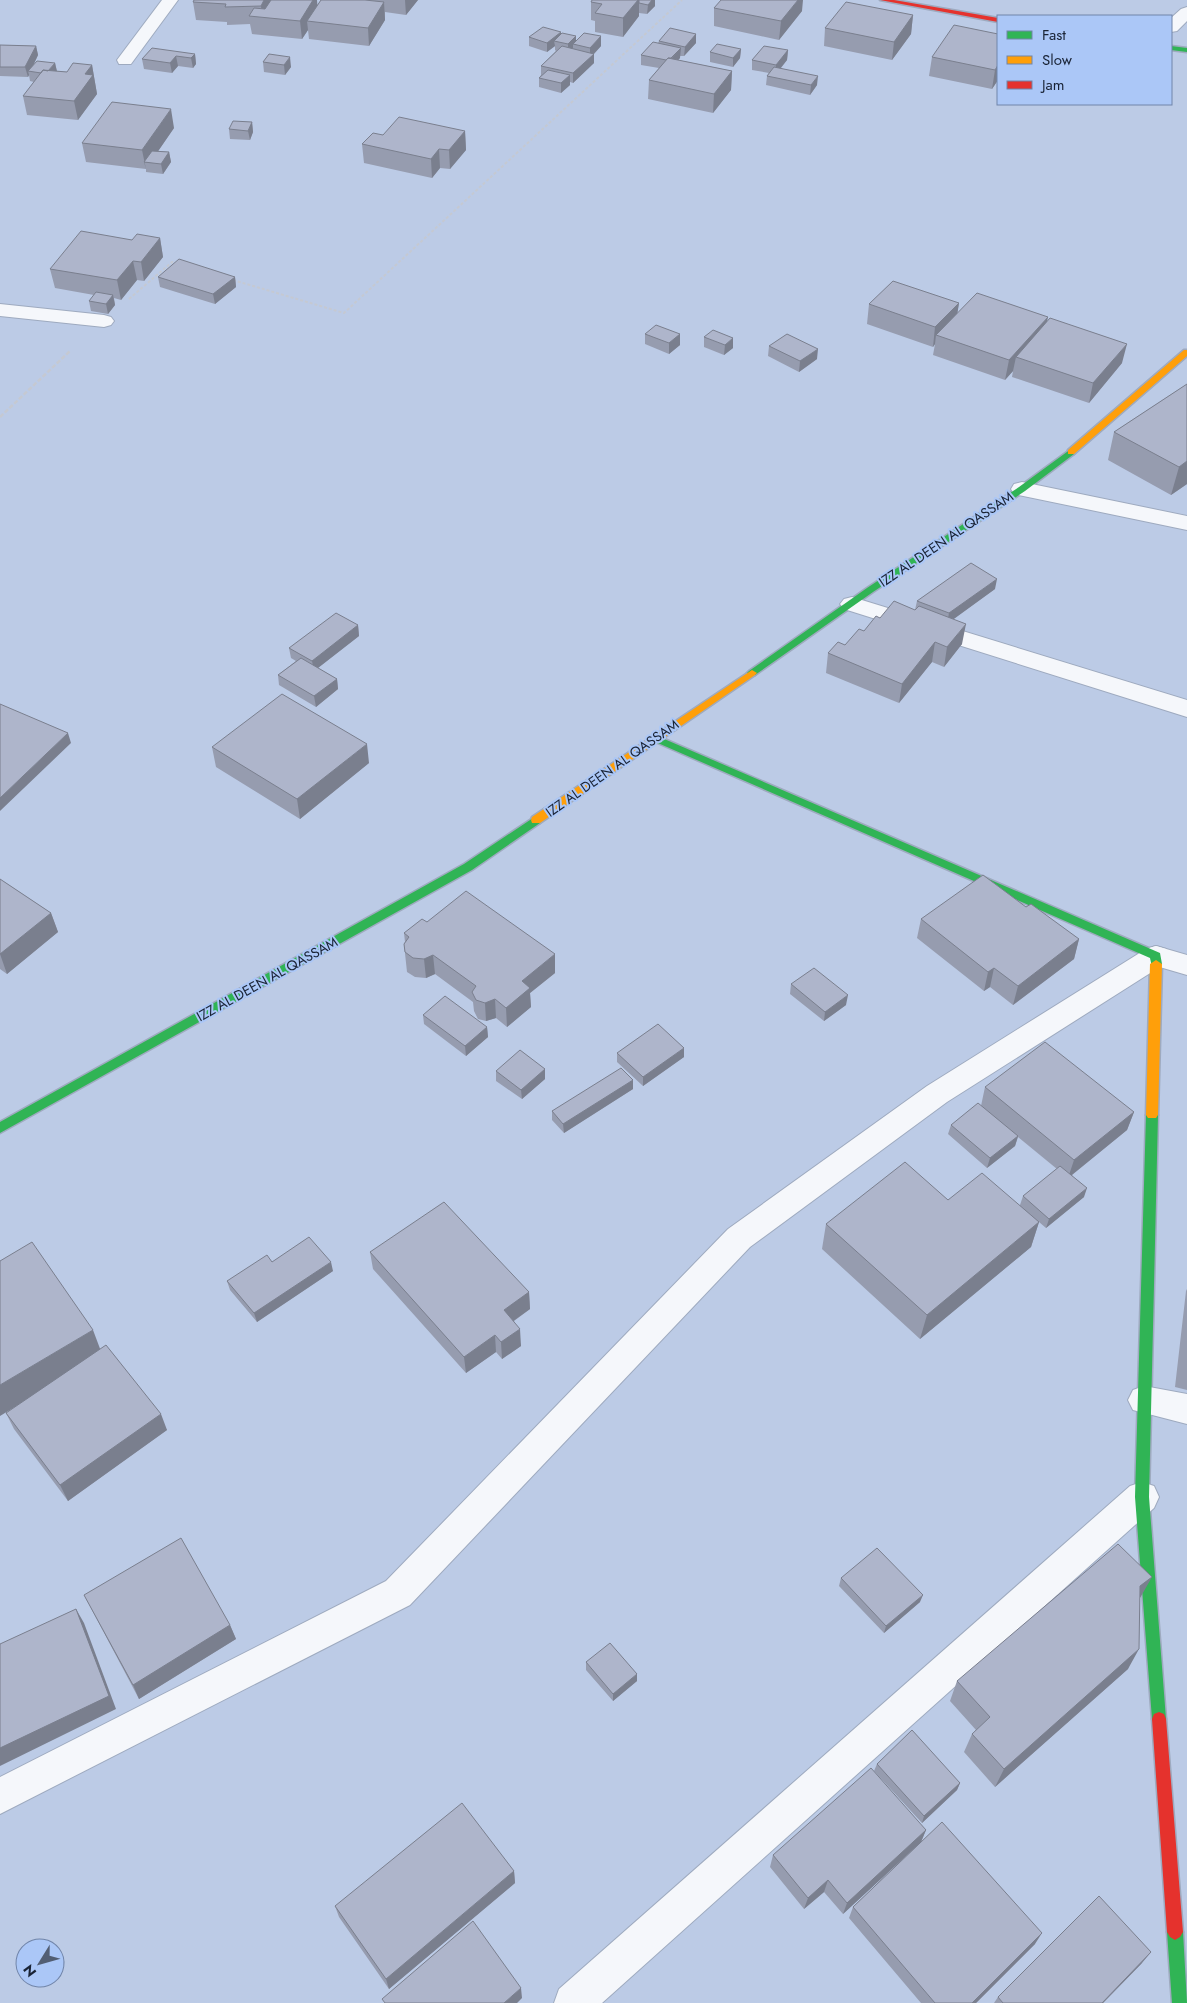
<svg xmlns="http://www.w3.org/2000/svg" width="1187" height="2003" font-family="Jost,sans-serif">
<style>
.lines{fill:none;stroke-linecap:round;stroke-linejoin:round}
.lane-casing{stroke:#9eaabf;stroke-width:2}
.street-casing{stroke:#9eaabf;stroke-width:2}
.fast-casing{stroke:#9eaabf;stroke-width:3}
.slow-casing{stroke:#9eaabf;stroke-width:3}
.jam-casing{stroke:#9eaabf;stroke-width:3}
.path-far1{stroke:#c5c9d2;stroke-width:2;stroke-dasharray:3 2;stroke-linecap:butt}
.path{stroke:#c5c9d2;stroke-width:2.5;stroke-dasharray:4.5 2;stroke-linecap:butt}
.lane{fill:#f5f7fb;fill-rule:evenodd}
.street{fill:#f5f7fb;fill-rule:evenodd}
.fast{fill:#30b455;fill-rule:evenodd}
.slow{fill:#ff9f0a;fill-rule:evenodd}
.jam{fill:#e5322d;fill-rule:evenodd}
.wall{fill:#969caf}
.shaded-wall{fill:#7a7f8e}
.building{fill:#aeb5cb;stroke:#7a7f8e}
.labels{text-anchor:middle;stroke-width:4;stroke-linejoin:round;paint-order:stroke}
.street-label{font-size:14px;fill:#192335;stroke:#abc7f7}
</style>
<rect width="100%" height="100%" fill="#bccbe6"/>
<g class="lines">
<g class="lane-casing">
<path id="lane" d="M162 0H178L131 64H119L117 60Z
M1187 7V21L1177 31 1171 32V18L1181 9Z
M0 304 104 315 111 317 114 321 111 325 104 327 0 316Z
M1156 946 1166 949 1169 956 1166 963 947 1102 750 1247 410 1605 0 1814V1777L386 1581 728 1229 927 1086 1146 949Z"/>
</g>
<g class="street-casing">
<path id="street" d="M1022 482 1187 516V530L1014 494 1011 489 1014 484Z
M852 597 1187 700V717L844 609 840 604 844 599Z
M1156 946 1187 955V975L1146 963 1143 956 1146 949Z
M1144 1386 1187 1394V1424L1133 1410 1128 1400 1133 1390Z
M1142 1482 1154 1486 1159 1497 1154 1508 602 2003H554L559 1989 1130 1486Z"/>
</g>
<g class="fast-casing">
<path id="fast" d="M1171 46 1187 48V52L1171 50Z
M1071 449 1074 450V454L1025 491 873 592 755 675H749L747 673 749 671 867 588 1019 487Z
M655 735 1160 953 1162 964 1156 968 1152 967 1150 958 651 740 650 738Z
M536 816 540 817 541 820 540 823 472 870 0 1133V1122L464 864Z
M1152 1110 1156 1112 1158 1115 1149 1497 1166 1719 1164 1724 1159 1726 1154 1724 1152 1719 1135 1497 1146 1115 1148 1112Z
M1175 1924 1180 1927 1183 1932 1187 2003H1172L1167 1932 1170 1927Z"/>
</g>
<g class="slow-casing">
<path id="slow" d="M1184 350H1187V356L1074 454H1068V450Z
M752 670 757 673 755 675 540 823H532L531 820 532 817Z
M1156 960 1162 964 1158 1115 1156 1118H1148L1146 1115 1150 964Z"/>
</g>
<g class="jam-casing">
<path id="jam" d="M880 0H894L998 18V22Z
M1159 1712 1164 1714 1166 1719 1183 1932 1180 1937 1175 1940 1170 1937 1167 1932 1152 1719 1154 1714Z"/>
</g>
<path class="path-far1" d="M233 280 344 313 682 0
M129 299 172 262 177 264"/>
<path class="path" d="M0 417 70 351"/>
<use href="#lane" class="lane"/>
<use href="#street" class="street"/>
<use href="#fast" class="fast"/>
<use href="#slow" class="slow"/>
<use href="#jam" class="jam"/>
</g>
<path class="wall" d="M194 0H317V5L321 0H418L406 15 385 12V20L369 46 309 39 308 30 302 39 252 34 250 24 227 25V22L196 20 193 2Z
M655 0V6L647 14 639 13V16L623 37 595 32V21L591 20V2Z
M714 8 802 11 779 40 714 26Z
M913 15 911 34 892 60 824 46 825 28Z
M561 34 576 42 601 36V46L594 54V63L573 83 570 82V85L561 93 539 87V78L541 75V66L556 51 555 50V46L547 52 529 46V37Z
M696 34V43L684 56H680V58L678 60 732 71 731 90 713 113 648 99 649 80 659 68 641 65V55L658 43 659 41Z
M998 34V80L992 89 929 76 932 57Z
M0 45 36 46 38 55 34 64 55 63 57 71 67 72 92 65 97 94 78 120 27 115 23 96 34 82 30 81 29 75 28 77 0 76Z
M741 49 740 58 733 67 710 62V52Z
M788 50 787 60 781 68 817 85 810 95 766 85 767 76 769 73 752 70V60Z
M195 54 196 64 193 68 178 66 172 73 144 69 142 59Z
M269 54 291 67 285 75 264 72 263 62Z
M252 122 253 132 250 140 230 139 229 129Z
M174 128 158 151 169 152 171 162 163 174 146 172V169L86 162 82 143Z
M465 131 466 150 450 169 440 168 432 178 364 163 362 144 383 135Z
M160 238 163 257 144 281 137 280 121 300 114 298 115 305 108 314 91 311 89 301 94 295 55 288 50 269 132 240Z
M158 277H235L236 287 215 304 160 287Z
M959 303 957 314 1047 322 1122 363 1089 403 1012 377 1013 371 1005 380 933 355 935 344 933 347 867 324 869 304Z
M645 334H680V345L669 354 645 344Z
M704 337 733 348 724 355 704 347Z
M769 346 817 359 799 372 768 356Z
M1187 384V484L1171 495 1108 460 1114 432Z
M995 589 953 619 962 644 944 667 932 662 899 703 826 673 828 653 845 645 864 631 880 618 915 610 917 601Z
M358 625 359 636 318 668 337 679 338 689 316 707 279 685 278 675 296 661 291 658 289 648Z
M212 747 369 763 300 819 216 767Z
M0 879 51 913 58 932 7 974 0 969Z
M921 919 1079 939 1074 959 1013 1005 990 987 984 991 917 938Z
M427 922 555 973 530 993 531 1007 507 1027 496 1018 486 1021 478 1019 474 1011 473 1002 435 974 426 978 415 977 407 972 404 944 405 942 404 933Z
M791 984 846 1005 824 1021 790 994Z
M423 1015 487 1027 488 1037 466 1056 424 1024Z
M617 1053 684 1057 643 1086 617 1062Z
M545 1069V1079L522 1099 496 1081V1071Z
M633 1080V1089L564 1133 552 1120V1111Z
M985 1087 1134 1112 1127 1130 1072 1175 1084 1197 1046 1228 1039 1222 1031 1247 920 1339 822 1249 826 1224 948 1200 1020 1205 1023 1196 1057 1169 1018 1137 1015 1146 987 1168 948 1134 951 1125 981 1106Z
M370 1252 529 1292 530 1309 514 1321 521 1346 502 1359 496 1352 466 1373 373 1269Z
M272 1262 333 1271 257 1322 230 1290 227 1281Z
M1187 1289V1390L1175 1387 1186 1291Z
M100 1349 167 1430 68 1501 14 1429 6 1413Z
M841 1578 920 1602 884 1633 839 1586Z
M84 1595 230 1625 236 1639 139 1699Z
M1140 1598 1128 1669 995 1787 964 1752 972 1734 976 1730 950 1701 957 1681Z
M586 1662 637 1681 613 1701 586 1670Z
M877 1764 960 1783 957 1790 922 1823 874 1771Z
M926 1830 921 1842 1035 1944 976 2003H921L849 1918 853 1907 917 1846 843 1914 824 1892 804 1909 770 1867 773 1855Z
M514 1871 515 1883 389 1989 339 1917 335 1906Z
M1142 1963 1103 2003H994L998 1997Z"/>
<path class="shaded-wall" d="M264 0H275L262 17 261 6Z
M313 0H317L318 13 307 21 308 30 302 39 300 21Z
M405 0H418L406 15Z
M638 0H639V16L623 37V18Z
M652 0H655V6L647 14 648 5Z
M798 0H803L802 11 779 40 781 21Z
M384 2 385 20 369 46 368 28Z
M913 15 911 34 892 60 894 42Z
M561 32V42L554 41 555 46 547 52V43Z
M696 34V43L684 56 685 47Z
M576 36V45L573 44V48L568 53V44Z
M601 36V46L590 58V48Z
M36 46 38 55 30 72 28 71 29 75 28 77 25 67Z
M681 48 680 58 669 70V61Z
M741 49 740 58 733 67V58Z
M788 50 787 60 775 75 776 65Z
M195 54 196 64 193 68 191 58Z
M594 54V63L573 83V73Z
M176 56 178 66 172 73 170 63Z
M290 57 291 67 285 75 284 65Z
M55 63 57 72 46 74Z
M92 65 97 94 78 120 74 101 85 74Z
M998 65V80L992 89 995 70Z
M732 71 731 90 713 113 714 94Z
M570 75V85L561 93V83Z
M818 76 817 85 810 95 811 85Z
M171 109 174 128 150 163 144 162 146 169 142 150Z
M252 122 253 132 250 140 248 131Z
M465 131 466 150 450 169 449 150Z
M439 149 440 168 432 178 431 159Z
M169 152 171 162 163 174 161 164Z
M160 238 163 257 144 281 141 262Z
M133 261 137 280 121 300 117 280Z
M235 277 236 287 215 304 213 294Z
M113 295 115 305 108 314 106 304Z
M959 303 956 322 936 335 935 344 933 347 935 327Z
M1048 317 1044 336 1016 357 1013 371 1005 380 1009 360Z
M680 334V345L669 354V343Z
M733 338V348L724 355 725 345Z
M1127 344 1122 363 1089 403 1093 383Z
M818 349 817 359 799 372 800 361Z
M1187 461V484L1171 495 1179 467Z
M997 579 995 589 947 624 949 613Z
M966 624 962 644 944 667 947 647Z
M358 625 359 636 314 671 312 661Z
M935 642 932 662 899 703 902 684Z
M337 679 338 689 316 707 314 696Z
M68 733 71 743 0 811V798Z
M367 744 369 763 300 819 297 799Z
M51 913 58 932 7 974 0 954Z
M1079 939 1074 959 1013 1005 1018 986Z
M555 954V973L530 993 531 1007 507 1027 506 1008 522 981Z
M433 955 435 974 426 978 424 959Z
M994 968 990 987 984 991 988 972Z
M848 995 846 1005 824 1021 825 1012Z
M495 999 496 1018 486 1021 485 1003Z
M487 1027 488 1037 466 1056 465 1046Z
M684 1048V1057L643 1086V1077Z
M545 1069V1079L522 1099 521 1090Z
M633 1080V1089L564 1133 563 1124Z
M1134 1112 1127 1130 1068 1178 1074 1160Z
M1018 1136 1015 1146 987 1168 990 1158Z
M1087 1188 1084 1197 1046 1228 1049 1219Z
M1039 1222 1031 1247 920 1339 927 1315Z
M331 1262 333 1271 257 1322 254 1313Z
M529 1292 530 1309 505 1327 504 1310Z
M520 1329 521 1346 502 1359 501 1342Z
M93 1330 102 1354 0 1416V1385Z
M495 1335 496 1352 466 1373 464 1357Z
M161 1414 167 1430 68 1501 60 1485Z
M1152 1577 1140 1598V1586Z
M923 1595 920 1602 884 1633 886 1626Z
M76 1609 84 1623 116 1709 0 1766V1748Z
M230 1625 236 1639 139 1699 133 1685Z
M1139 1649 1128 1669 995 1787 1004 1769Z
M637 1674V1681L613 1701V1694Z
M960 1783 957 1790 922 1823 924 1816Z
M926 1830 921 1842 843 1914 847 1903Z
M514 1871 515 1883 389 1989 386 1979Z
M828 1880 824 1892 804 1909 808 1898Z
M1042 1933 1035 1944 976 2003H972Z
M1151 1952 1142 1963 1103 2003H1102Z
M521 1988 522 1998 517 2003H504Z"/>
<path class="building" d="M194 0H264L261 6 225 7 226 4 193 2Z
M271 0H313L300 21 249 16 254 8 265 9Z
M321 0H365L384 2 368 28 307 21Z
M592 0H638L623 18 595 13 602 4 591 2Z
M639 0H652L648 5 639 3Z
M721 0H798L781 21 714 8Z
M846 2 913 15 894 42 825 28Z
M954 25 998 34V65L995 70 932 57Z
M543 27 561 32 547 43 529 37Z
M670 28 696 34 685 47 659 41Z
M562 33 576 36 568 44 554 41Z
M584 33 601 36 590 48 573 44Z
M653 42 681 48 671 58H668L666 60 641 55Z
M717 44 741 49 733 58 710 52Z
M0 45 36 46 25 67H0Z
M562 46 594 54 573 73 541 66Z
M764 46 788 50 776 65 752 60Z
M152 48 195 54 191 58 176 56 170 63 142 59Z
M269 54 290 57 284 65 263 62Z
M668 58 732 71 714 94 649 80Z
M37 61 55 63 48 71 43 70 41 73 28 71Z
M73 63 92 65 85 74 93 75 74 101 23 96 43 70 67 72Z
M774 67 818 76 811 85 767 76Z
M548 70 570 75 561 83 539 78Z
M112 102 171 109 142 150 82 143Z
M399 117 465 131 449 150 439 149 431 159 362 144 373 133 383 135Z
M233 121 252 122 248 131 229 129Z
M152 151 169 152 161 164 144 162Z
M81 231 132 240 137 234 160 238 141 262 133 261 117 280 50 269Z
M179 259 235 277 213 294 158 277Z
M893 281 959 303 935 327 869 304Z
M96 292 113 295 106 304 89 301Z
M977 293 1048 317 1009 360 936 335Z
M1050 318 1127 344 1093 383 1016 357Z
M656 325 680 334 669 343 645 334Z
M713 330 733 338 725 345 704 337Z
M787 334 818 349 800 361 769 346Z
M1187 384V461L1179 467 1114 432Z
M971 563 997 579 949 613 917 601Z
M894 601 915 610 919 606 966 624 947 647 935 642 902 684 828 653 838 642 845 645 859 629 864 631 876 616 880 618Z
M336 613 358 625 312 661 289 648Z
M301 658 337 679 314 696 278 675Z
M282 694 367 744 297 799 212 747Z
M0 704 68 733 0 798Z
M983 875 1026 907 1031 904 1079 939 1018 986 994 968 988 972 921 919Z
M0 879 51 913 0 954Z
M466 891 555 954 522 981 530 988 506 1008 495 999 485 1003 476 1000 472 992 476 986 433 955 424 959 413 958 405 952 404 944 409 937 404 933 422 919 427 922Z
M814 968 848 995 825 1012 791 984Z
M445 996 487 1027 465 1046 423 1015Z
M658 1024 684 1048 643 1077 617 1053Z
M1045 1042 1134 1112 1074 1160 985 1087Z
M520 1050 545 1069 521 1090 496 1071Z
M621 1068 633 1080 563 1124 552 1111Z
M978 1103 1018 1136 990 1158 951 1125Z
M905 1162 948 1200 982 1173 1039 1222 927 1315 826 1224Z
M1060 1166 1087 1188 1049 1219 1023 1196Z
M444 1202 529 1292 504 1310 520 1329 501 1342 495 1335 464 1357 370 1252Z
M309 1237 331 1262 254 1313 227 1281 267 1255 272 1262Z
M32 1242 93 1330 0 1385V1261Z
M106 1345 161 1414 60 1485 6 1413Z
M181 1538 230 1625 133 1685 84 1595Z
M1118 1544 1152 1577 1140 1586 1139 1649 1004 1769 972 1734 990 1717 957 1681Z
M877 1548 923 1595 886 1626 841 1578Z
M76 1609 109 1696 0 1748V1644Z
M610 1643 637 1674 613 1694 586 1662Z
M912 1730 960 1783 924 1816 877 1764Z
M871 1768 926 1830 847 1903 828 1880 808 1898 773 1855Z
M462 1803 514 1871 386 1979 335 1906Z
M942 1822 1042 1933 972 2003H935L853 1907Z
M1099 1896 1151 1952 1102 2003H1003L998 1997Z
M473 1921 521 1988 504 2003H385L382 1999Z"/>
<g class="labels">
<g class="street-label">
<text transform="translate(946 539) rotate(-34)" y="5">IZZ AL DEEN AL QASSAM</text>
<text transform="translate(612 768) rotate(-35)" y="5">IZZ AL DEEN AL QASSAM</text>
<text transform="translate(267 979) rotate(-29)" y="5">IZZ AL DEEN AL QASSAM</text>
</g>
</g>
<rect x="997" y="15" width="175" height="90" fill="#abc7f7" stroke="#7185a9"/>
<rect x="1007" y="31" width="25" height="8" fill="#30b455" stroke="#7185a9"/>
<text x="1042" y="40" font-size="15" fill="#192335">Fast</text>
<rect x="1007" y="56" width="25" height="8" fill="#ff9f0a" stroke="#7185a9"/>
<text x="1042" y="65" font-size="15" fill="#192335">Slow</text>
<rect x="1007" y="81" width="25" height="8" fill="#e5322d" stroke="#7185a9"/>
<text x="1042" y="90" font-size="15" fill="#192335">Jam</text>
<g transform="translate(40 1963) rotate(233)"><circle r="24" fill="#abc7f7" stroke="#7185a9"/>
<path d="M0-4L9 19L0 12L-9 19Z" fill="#525e73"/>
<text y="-8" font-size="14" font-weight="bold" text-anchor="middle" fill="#192335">N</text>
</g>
</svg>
